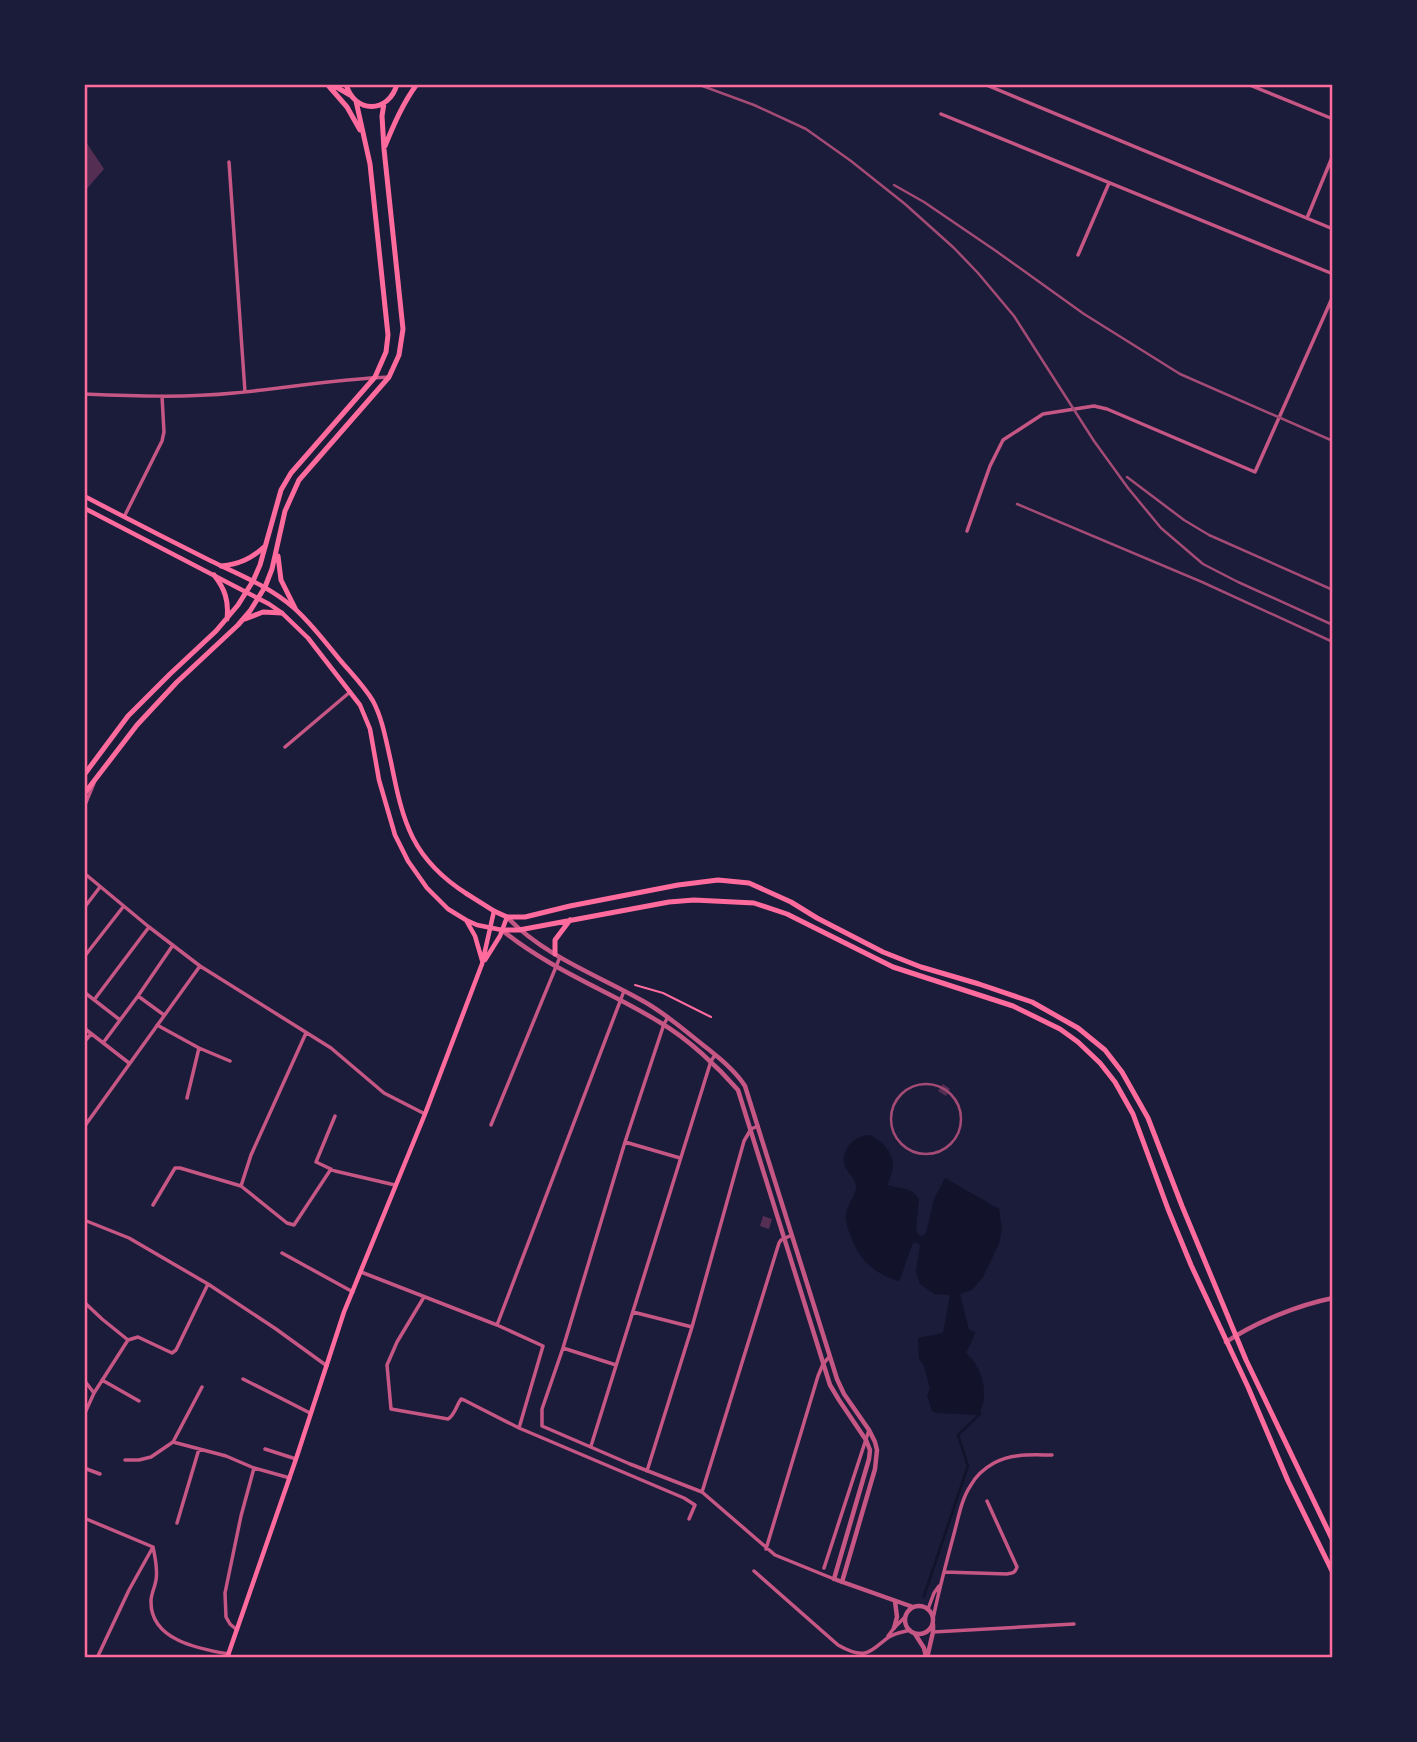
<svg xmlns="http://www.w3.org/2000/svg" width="1417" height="1742" font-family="'Space Grotesk',sans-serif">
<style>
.water{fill:#12122b}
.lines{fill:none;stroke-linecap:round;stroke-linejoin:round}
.stream{stroke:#12122b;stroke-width:2.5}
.building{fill:#542f53}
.path{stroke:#ff6b9d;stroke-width:2}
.minor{stroke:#c65784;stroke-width:3.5}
.tertiary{stroke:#c65784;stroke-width:4.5}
.secondary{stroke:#ff6b9d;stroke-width:4.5}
.primary{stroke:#ff6b9d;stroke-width:5}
.rail{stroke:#a44b75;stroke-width:2.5}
.neatline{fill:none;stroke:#ff6b9d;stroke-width:2.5}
</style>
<rect width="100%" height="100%" fill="#1b1b3a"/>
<path class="water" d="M870 1135C883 1141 893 1152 893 1167 892 1173 889 1179 888 1185 900 1190 910 1185 919 1199L916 1229 918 1235 922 1236 926 1233 934 1199 945 1178 999 1209 1002 1229 999 1244 983 1277 972 1290 960 1294 969 1330 975 1332C974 1340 969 1345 966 1353 977 1363 984 1377 984 1393 985 1400 981 1408 980 1415L937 1413 932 1411 927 1395 930 1389 924 1366 919 1359 918 1338 943 1333 950 1295 934 1294 920 1284 916 1271 920 1245 915 1242 912 1245 900 1280 898 1281C873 1273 858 1259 850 1234 847 1227 845 1220 846 1213 848 1204 855 1196 856 1188 857 1179 846 1172 844 1164 842 1148 855 1135 870 1135Z"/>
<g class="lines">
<path class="stream" d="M924 1596 968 1466 958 1435 980 1414
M914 1658 915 1656"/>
</g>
<path class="building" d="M84 139 104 169 84 192Z
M943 1084 950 1089 946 1096 938 1091Z
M763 1216 772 1219 769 1229 760 1226Z"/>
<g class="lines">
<path class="path" d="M635 985 663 993 711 1017"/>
<path class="minor" d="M984 84 1333 229
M1247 84 1333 119
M941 114 1333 274
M229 162 245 392
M1307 218 1333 155
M1078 255 1109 183
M84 394C134 396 185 398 234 393 286 388 337 379 389 377
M124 517 162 441 164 432 162 396
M967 531 990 466 1003 440 1043 414 1094 406 1107 409 1255 472 1333 296
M285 747 350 692
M84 807 94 783
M84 873 149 927 200 966 84 1127
M84 908 100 887
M84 957 123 907
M200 966 331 1048 384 1093 425 1114
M84 992 120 1020
M138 996 164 1015
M94 1000 149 927
M668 1017 664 1024 625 1142 563 1348 542 1409V1426L630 1464 702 1492 775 1555 834 1579
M157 1025 199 1048 230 1061
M84 1028 129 1063
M306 1033 251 1155 241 1186 287 1223 294 1225 331 1169
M84 1042 91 1034
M103 1043 138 996 173 945
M187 1098 199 1048
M335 1116 316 1162 335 1171 395 1185
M491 1125 560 957
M625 1142 680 1158
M153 1205 175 1168H180L241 1186
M84 1220 129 1238 208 1284 276 1329 327 1366
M282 1253 353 1292
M361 1272 497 1325 543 1346 519 1428 684 1498 695 1505 689 1519
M424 1297 397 1342 387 1365 391 1409 448 1419C455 1415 456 1406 461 1399L464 1400 519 1428
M84 1302 102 1319 128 1340 138 1337 172 1353 176 1350 208 1284
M633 1312 692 1327
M497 1325 624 991
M563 1348 616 1365
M243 1379 310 1413
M84 1380 94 1393
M102 1380 139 1401
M84 1415 94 1393 128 1340
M173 1442 226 1456 254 1468 290 1478
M591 1446 711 1061 715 1055
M265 1449 296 1459
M125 1460H139L151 1457 173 1442 202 1387
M84 1468 100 1474
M647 1471 692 1327 744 1141 751 1129 758 1126
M702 1492 779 1243 781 1240 792 1235
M84 1518 153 1547 129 1590 97 1658
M177 1523 199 1449
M153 1547C155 1557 158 1569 156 1580 155 1587 151 1594 151 1601 150 1640 199 1649 229 1654
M766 1549 818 1376 823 1364 830 1356
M824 1568 869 1430
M754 1571 838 1645C845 1649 856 1655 865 1653 874 1651 881 1642 889 1637 895 1633 903 1632 910 1630
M944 1572 1007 1574C1013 1573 1015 1573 1017 1567L987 1501
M928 1609 934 1593 939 1586
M933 1619C939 1589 947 1560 955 1530 959 1515 962 1498 971 1485 976 1476 985 1468 994 1463 1012 1453 1032 1455 1052 1455
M237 1630 230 1624 226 1617 225 1593 241 1516 254 1468
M933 1632 1074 1624
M888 1636 894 1628 906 1616"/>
<path class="tertiary" d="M507 917C544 956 597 975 643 1001 665 1013 684 1030 703 1045 718 1057 735 1070 745 1086L837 1379 844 1394 869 1430 875 1442 877 1450 875 1469 842 1582
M503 931C551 970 609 991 661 1023 688 1039 717 1066 738 1090L830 1385 839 1400 866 1440 870 1450 869 1459 834 1579 913 1607
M1226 1342C1256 1322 1298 1305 1333 1298
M905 1620a14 14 0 1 1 28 0a14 14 0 1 1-28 0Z
M894 1628 897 1617 895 1601
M915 1634 924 1648 926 1657
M927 1658 933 1632V1624"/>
<path class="secondary" d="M84 496C126 518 169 540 211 561 240 575 270 587 294 608 311 623 325 642 340 660 351 673 364 686 373 701 383 720 386 741 391 762 403 823 412 859 467 894
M84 508 269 604 282 613 308 638 360 705 370 729 379 780 395 835 408 861 427 888 448 909 466 920 477 925 502 930
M466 920 475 936 482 960
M485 960 500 936 507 917
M227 1658 296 1459 344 1312 425 1114 482 964 494 911"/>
<path class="primary" d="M327 84 347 107 360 130
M331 84 350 95
M346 84C354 114 389 114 397 84
M385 146C394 124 403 103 417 84
M278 556 281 580 295 608
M221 566C239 564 251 559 264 547
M214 575C225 589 229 601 227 619
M245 619 263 612 282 613
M84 775 128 716 170 674 216 631 238 605 253 581 260 565 281 490 291 473 375 377 386 352 388 335 370 164 356 101
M84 794 137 725 177 682 238 625 250 611 265 587 272 569 285 511 299 480 389 377 399 355 403 329 384 149 382 116 384 103
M467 894 494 911 507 917H525L570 906 678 885 718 880 749 883 791 902 817 918 883 952 921 967 979 984 1032 1002 1078 1028 1105 1050 1122 1072 1148 1118 1182 1206 1246 1360 1333 1541
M502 930H519L669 902 694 900 754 903 787 914 893 967 1013 1006 1060 1029 1078 1042 1100 1063 1115 1082 1133 1114 1168 1209 1191 1265 1248 1387 1288 1481 1333 1573
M555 954V940L570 920"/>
<path class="rail" d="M697 84 754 105 806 129 851 161 905 204 954 248 978 273 1014 316 1094 441 1128 488 1161 528 1203 564 1238 582 1333 625
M894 185 924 202 996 251 1084 314 1180 374 1333 441
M1127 477 1184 520 1209 535 1333 590
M1017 504 1202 582 1333 642
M891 1119a35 35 0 1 1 70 0a35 35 0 1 1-70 0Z"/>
</g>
<rect width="1417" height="1742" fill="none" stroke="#1b1b3a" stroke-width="172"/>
<rect x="86" y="86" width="1245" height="1570" class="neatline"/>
</svg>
